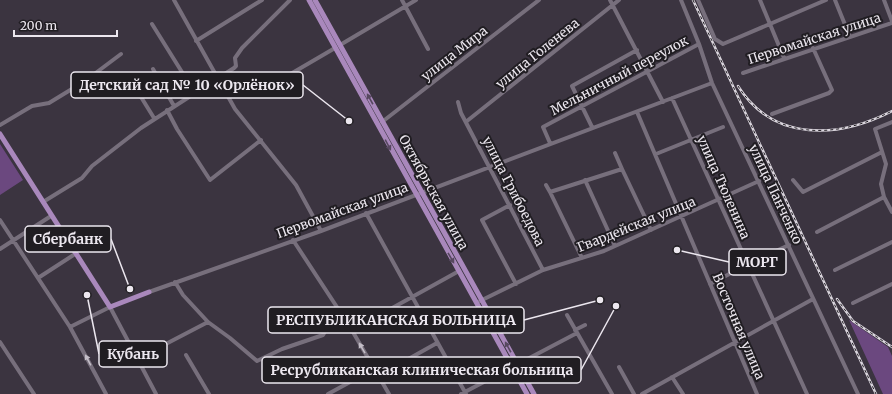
<svg xmlns="http://www.w3.org/2000/svg" width="892" height="394" font-family="Merriweather,serif">
<style>
.green{fill:#6b487f}
.lines{fill:none;stroke-linecap:round;stroke-linejoin:round}
.minor{stroke:#776f7c;stroke-width:4}
.major{stroke:#a988bc;stroke-width:5}
.rail-casing{stroke:#dad5dd;stroke-width:2.5}
.rail{stroke:#201d22;stroke-width:1;stroke-dasharray:3;stroke-linecap:butt}
.oneway{fill:#574860}
.oneway2{fill:#c3bdc7}
.labels{text-anchor:middle;stroke-width:4;stroke-linejoin:round;paint-order:stroke}
.street-label{font-size:13px;fill:#ece7ef;stroke:#201d22}
.leader{fill:none;stroke:#ece7ef;stroke-width:1.5}
.callout-dot{fill:#ece7ef;stroke:#201d22;stroke-width:1.5}
.callout{fill:#201d22;stroke:#ece7ef;stroke-width:1.5}
.callout-label{font-size:14px;text-anchor:middle;font-weight:bold;fill:#ece7ef}
</style>
<rect width="100%" height="100%" fill="#3b3440"/>
<path class="green" d="M0 144 23 180 0 195Z
M849 320 888 347 892 356V394H883Z"/>
<g class="lines">
<path class="minor" d="M174 0 235 109 296 185 321 231
M402 0 428 49
M610 0 663 102
M681 0 699 44 712 83 858 394
M698 0 715 39 723 44 826 0
M760 0 784 58
M835 0 850 37
M884 0 892 21
M152 24 195 93
M196 41 262 0
M340 45 416 0
M153 69 174 106
M743 73 892 23
M128 76 154 118
M258 93 335 48
M672 98 807 394
M458 102 461 113 543 270
M167 110 177 129 210 180 261 140
M637 112 757 394
M772 114 829 93 832 90 813 48
M467 121 619 0
M382 122 539 0
M892 122 875 129 886 164 881 184 884 197 892 212
M0 125 32 106 49 103 85 81 121 54
M592 127 572 86 637 50
M550 143 543 127 699 44
M615 153 622 169
M656 154 723 127
M585 180 615 246
M793 180 803 192 882 152
M546 185 550 192
M43 202 82 178 92 166 141 128 234 68 236 66 235 58 242 48 290 0
M510 205 482 220 516 284
M366 213 466 394
M0 220 70 327 106 394
M817 232 884 197
M293 240 350 327 389 394
M0 249 51 216
M582 258 550 192 622 169 651 230
M748 264 789 245
M835 270 892 242
M38 278 75 254
M175 282 183 295 208 322 230 338 257 361 282 349 323 335 330 323 342 316
M710 284 741 268
M149 292 321 231 712 83
M480 301 543 270 604 251 759 181
M853 303 892 284
M567 315 612 394
M70 327 110 307 156 394
M350 327 376 317 459 271
M575 330 585 325
M0 342 34 394
M186 355 209 394
M137 359 208 322
M619 367 634 394
M378 376 437 343
M672 377 683 394
M328 394 374 369
M461 394 577 333
M642 394 813 299"/>
<path class="major" d="M309 0 527 394
M315 0 534 394
M0 134 110 307 149 292"/>
<g class="rail-casing">
<path id="rail" d="M693 0 876 394
M738 86C774 143 839 138 892 111
M837 299 853 321 892 347"/>
</g>
<use href="#rail" class="rail"/>
</g>
<defs><path id="oneway-solid" d="M-6-.8H1V-3.2L6.5 0L1 3.2V.8H-6Z"/></defs>
<g class="oneway">
<use href="#oneway-solid" transform="translate(370 99) rotate(-119)"/>
<use href="#oneway-solid" transform="translate(388 145) rotate(62)"/>
<use href="#oneway-solid" transform="translate(451 258) rotate(60)"/>
<use href="#oneway-solid" transform="translate(508 347) rotate(-119)"/>
</g>
<g class="oneway2">
<use href="#oneway-solid" transform="translate(362 348) rotate(-120)"/>
<use href="#oneway-solid" transform="translate(88 360) rotate(-118)"/>
</g>
<g class="labels">
<g class="street-label">
<text transform="translate(814 38) rotate(-18)" y="5">Первомайская улица</text>
<text transform="translate(454 53) rotate(-38)" y="5">улица Мира</text>
<text transform="translate(537 53) rotate(-39)" y="5">улица Голенева</text>
<text transform="translate(619 75) rotate(-28)" y="5">Мельничный переулок</text>
<text transform="translate(724 187) rotate(66)" y="5">улица Тюленина</text>
<text transform="translate(514 191) rotate(63)" y="5">улица Грибоедова</text>
<text transform="translate(434 192) rotate(61)" y="5">Октябрьская улица</text>
<text transform="translate(776 194) rotate(65)" y="5">улица Панченко</text>
<text transform="translate(342 210) rotate(-20)" y="5">Первомайская улица</text>
<text transform="translate(636 224) rotate(-22)" y="5">Гвардейская улица</text>
<text transform="translate(739 326) rotate(67)" y="5">Восточная улица</text>
</g>
</g>
<path class="leader" d="M349 121L303 85M130 289L111 239M677 250L729 262M600 300L524 320M87 295L99 354M616 306L581 370"/>
<g class="callout-dot">
<circle cx="349" cy="121" r="4"/>
<circle cx="130" cy="289" r="4"/>
<circle cx="677" cy="250" r="4"/>
<circle cx="600" cy="300" r="4"/>
<circle cx="87" cy="295" r="4"/>
<circle cx="616" cy="306" r="4"/>
</g>
<g class="callout">
<rect x="71" y="72" width="232" height="26" rx="4"/>
<rect x="25" y="226" width="86" height="26" rx="4"/>
<rect x="729" y="249" width="57" height="26" rx="4"/>
<rect x="268" y="307" width="256" height="26" rx="4"/>
<rect x="99" y="341" width="68" height="26" rx="4"/>
<rect x="262" y="357" width="319" height="26" rx="4"/>
</g>
<g class="callout-label">
<text x="187" y="90">Детский сад № 10 «Орлёнок»</text>
<text x="68" y="244">Сбербанк</text>
<text x="757" y="267">МОРГ</text>
<text x="396" y="325">РЕСПУБЛИКАНСКАЯ БОЛЬНИЦА</text>
<text x="133" y="359">Кубань</text>
<text x="422" y="375">Ресрубликанская клиническая больница</text>
</g>
<path d="M14 30v6h103v-6" fill="none" stroke="#ece7ef" stroke-width="2"/>
<text x="20" y="30" font-size="12" fill="#ece7ef" stroke="#201d22" stroke-width="3" paint-order="stroke">200 m</text>
</svg>
